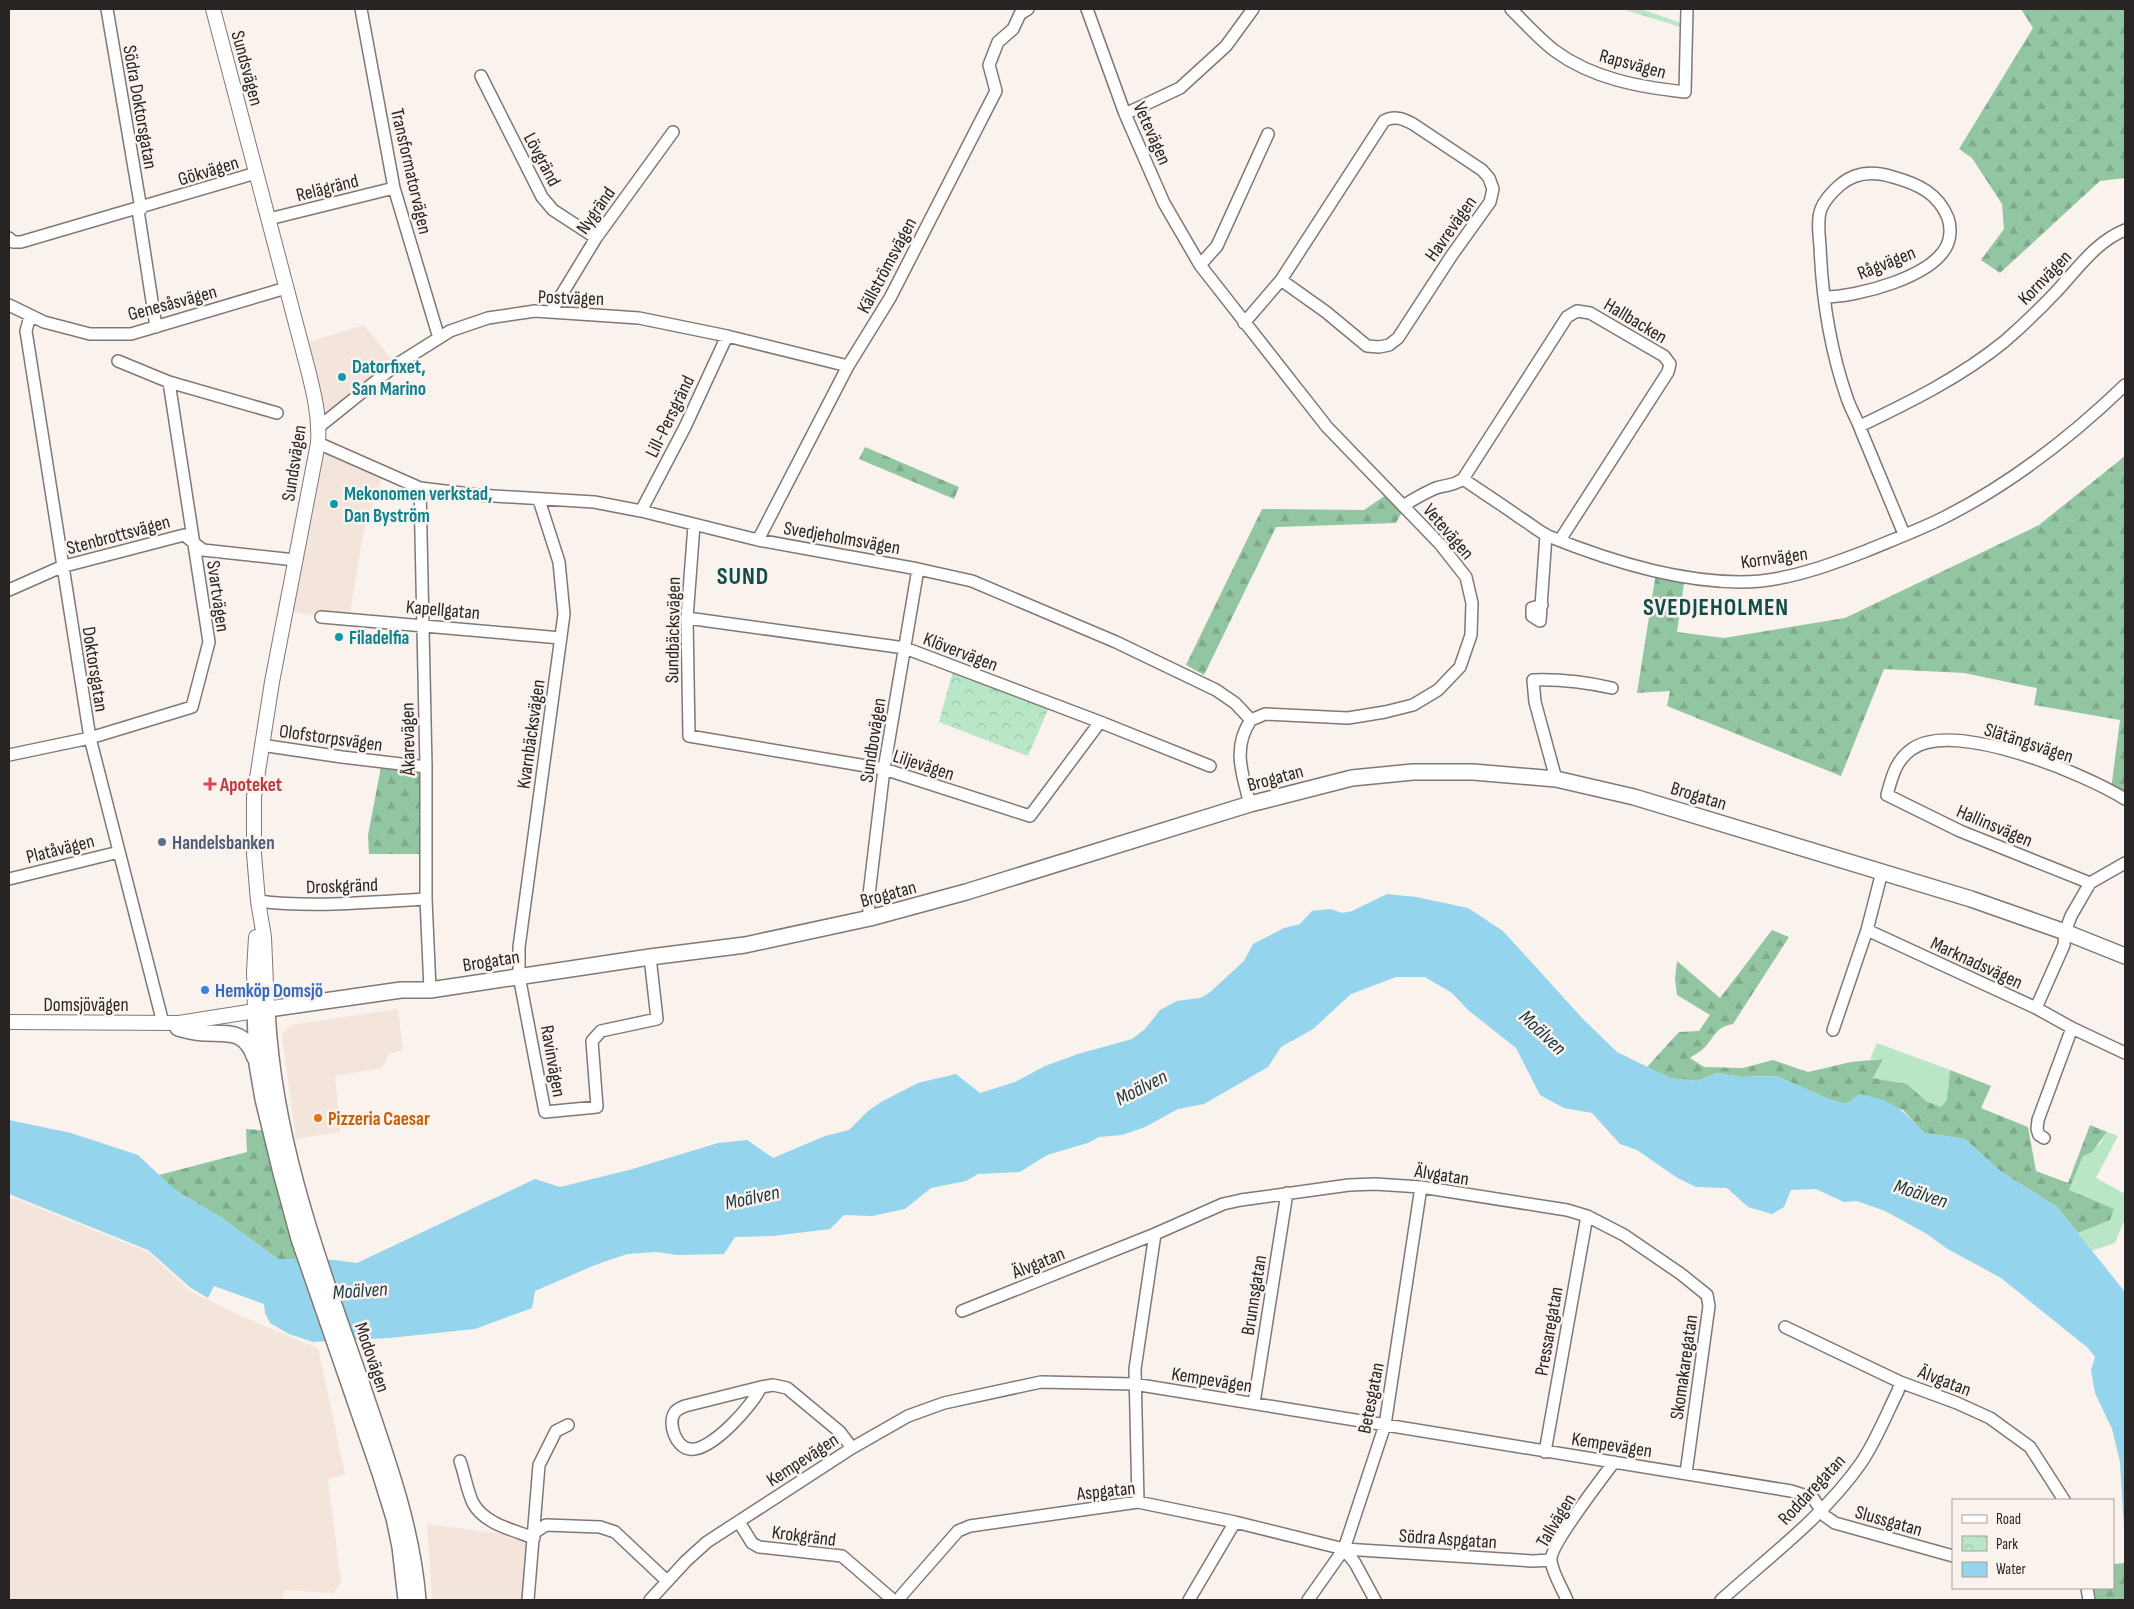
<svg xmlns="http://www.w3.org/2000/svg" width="2134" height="1609" font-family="'Sofia Sans Condensed',sans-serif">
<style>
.built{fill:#f4e5dc}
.grass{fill:#b9e6c7}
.forest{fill:url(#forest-firs)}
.park{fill:url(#park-crowns)}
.water{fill:#94d4ec}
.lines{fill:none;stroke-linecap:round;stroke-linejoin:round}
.minor-casing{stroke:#7f7874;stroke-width:14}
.tertiary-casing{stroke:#7f7874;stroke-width:16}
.secondary-casing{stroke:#7f7874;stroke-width:18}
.minor{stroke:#fff;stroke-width:11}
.tertiary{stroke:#fff;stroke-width:14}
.secondary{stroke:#fff;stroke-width:15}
.culture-dot{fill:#0f9aa8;stroke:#faf2ed;stroke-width:2}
.health-dot{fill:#e0444e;stroke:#faf2ed;stroke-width:2}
.service-dot{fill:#5c6f8a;stroke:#faf2ed;stroke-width:2}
.shop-dot{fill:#3f7fe0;stroke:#faf2ed;stroke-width:2}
.food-dot{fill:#e8710a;stroke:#faf2ed;stroke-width:2}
.labels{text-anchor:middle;stroke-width:5;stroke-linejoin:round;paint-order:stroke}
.street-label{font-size:19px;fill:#272423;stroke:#faf2ed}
.culture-label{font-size:19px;font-weight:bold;fill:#0d838f;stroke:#faf2ed;text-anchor:start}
.health-label{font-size:19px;font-weight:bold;fill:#be3a42;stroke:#faf2ed;text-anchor:start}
.service-label{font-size:19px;font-weight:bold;fill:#4e5e75;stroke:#faf2ed;text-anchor:start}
.shop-label{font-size:19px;font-weight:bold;fill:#366cbe;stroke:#faf2ed;text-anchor:start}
.food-label{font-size:19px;font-weight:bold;fill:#c56008;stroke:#faf2ed;text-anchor:start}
.water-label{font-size:20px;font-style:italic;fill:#183742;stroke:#faf2ed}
.district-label{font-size:24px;font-weight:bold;letter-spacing:1px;fill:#0e4d4b;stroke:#faf2ed}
</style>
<defs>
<pattern id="forest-firs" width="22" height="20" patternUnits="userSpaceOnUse" patternTransform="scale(1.25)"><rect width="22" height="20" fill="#92c5a2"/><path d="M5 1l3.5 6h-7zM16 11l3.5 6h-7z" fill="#7ea98b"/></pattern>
<pattern id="park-crowns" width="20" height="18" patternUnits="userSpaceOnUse" patternTransform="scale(1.25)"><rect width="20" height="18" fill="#b9e6c7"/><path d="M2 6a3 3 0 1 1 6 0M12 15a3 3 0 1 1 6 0" fill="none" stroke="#9fc5ab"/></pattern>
</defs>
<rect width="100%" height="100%" fill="#faf2ed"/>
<path class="built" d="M364 325 396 365 320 426 302 344Z
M318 443 384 472 364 529 349 619 286 611Z
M398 1009 403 1050 389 1054 382 1068 335 1076 341 1132 296 1139 282 1036 290 1025Z
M9 1198 19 1200 148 1252 190 1291 243 1317 318 1348 345 1474 328 1479 341 1583 333 1593 284 1590 283 1600H9Z
M427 1524 534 1538 527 1600H432Z"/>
<path class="grass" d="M1877 1043 1950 1070 1947 1100 1941 1107 1926 1101 1907 1084 1873 1078 1883 1059H1870Z
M2107 1132 2118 1136 2096 1178 2125 1194V1219L2115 1243 2091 1251 2078 1233 2110 1220 2069 1190 2083 1156 2100 1144Z"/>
<path class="forest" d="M2021 9H2125V178L2100 181 2000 273 1981 260 2004 229 2002 204 1972 158 1959 149 2033 28Z
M865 447 959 487 954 499 859 459Z
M2125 456V799L2111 790 2120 720 2034 705 2037 688 1964 673 1884 669 1841 776 1667 706 1670 691 1637 693 1656 573 1685 577 1677 632 1724 638 1845 618 2039 525Z
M1386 495 1403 510 1396 523 1276 527 1204 675 1186 665 1262 509 1364 510Z
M382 762 426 767V854H369L368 835Z
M1772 930 1789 937 1733 1024C1713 1028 1715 1038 1703 1049 1699 1053 1693 1055 1690 1058L1704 1067 1743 1068 1773 1060 1808 1072 1851 1062 1883 1059 1873 1078 1907 1084 1926 1101 1941 1107 1947 1100 1950 1070 1991 1086 1981 1108 2028 1127 2036 1171 2068 1183 2090 1125 2107 1132 2092 1152 2083 1156 2069 1190 2114 1209 2110 1220 2078 1233 2057 1207 2000 1171 1965 1139 1924 1133 1903 1110 1860 1094 1846 1104 1831 1100 1776 1076 1741 1077 1717 1073 1697 1081 1670 1078 1647 1067 1679 1032 1699 1031 1710 1015 1677 995 1675 979 1677 961 1720 998Z
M246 1129 270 1131 307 1260 278 1259 222 1218 175 1190 159 1175 247 1152Z
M2125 1563V1600H2096L2094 1588H2113V1564Z"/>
<path class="park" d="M1622 9H1641L1687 25V29Z
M954 667 1051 703 1028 756 939 722Z"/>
<path class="water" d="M1387 894 1416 897 1468 908 1503 931 1583 1019 1617 1052 1670 1078 1697 1081 1717 1073 1741 1077 1776 1076 1831 1100 1846 1104 1860 1094C1893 1100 1902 1109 1924 1133L1965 1139 2000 1171 2057 1207 2125 1292V1546L2120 1462 2112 1429 2095 1393 2091 1370 2095 1357 2088 1348 2001 1278 1946 1248 1927 1234 1885 1211 1857 1201 1844 1202 1816 1189 1791 1190 1784 1207 1772 1214 1748 1207 1727 1188 1696 1187 1676 1177 1637 1150 1620 1144 1592 1113 1564 1108 1540 1095 1516 1048 1468 1010 1452 993 1425 977H1396L1351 994 1313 1029 1281 1047 1268 1067 1204 1104 1178 1109 1145 1127 1122 1135 1099 1137 1088 1143 1047 1155 1020 1172 978 1174 966 1181 931 1188 905 1209 872 1216 844 1215 830 1229 773 1236 735 1237 724 1254 677 1255 656 1252 627 1254 595 1265 535 1291 532 1308 475 1329 389 1338 313 1342 289 1334 270 1323 265 1313 264 1304 214 1286 208 1298 191 1288 148 1250 9 1194V1120L71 1133 138 1155 175 1190 222 1218 278 1259 335 1260 357 1263 535 1179 560 1187 629 1170 718 1143 747 1140 773 1158 825 1136 849 1130 868 1111 881 1102 918 1083 956 1074 980 1093 1015 1082 1045 1066 1078 1054 1132 1039 1145 1029 1160 1010 1177 1001 1200 998 1209 993 1244 961 1253 944 1284 928 1300 924 1312 911 1330 909 1343 913 1352 911Z"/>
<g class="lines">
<g class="minor-casing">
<path id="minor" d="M107 9 141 209 138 210 156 327
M361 9 394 188 439 338
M1087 9 1125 114 1164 203 1200 265 1327 427 1440 544 1466 577 1472 603 1471 635 1460 667 1438 690 1413 705 1385 712 1348 718 1265 714 1251 720
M1511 9C1525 23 1539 39 1555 51 1593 79 1640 87 1685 92L1687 9
M481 76 542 197 553 210 596 238
M1125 114 1180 88 1226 46 1253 9
M269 219 394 188
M9 238 13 242H21L256 173
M1200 265 1217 246 1268 134
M1824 297C1857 297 1935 277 1948 243 1951 234 1951 227 1948 218 1938 193 1918 184 1893 177 1874 171 1855 172 1840 185 1832 192 1825 199 1821 209 1817 219 1819 235 1820 246 1822 298 1830 349 1847 398 1851 410 1858 421 1862 433 1876 467 1890 500 1904 534
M9 305 44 322 90 334H131L286 288
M551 312 596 238 673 132
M30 316 26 331 90 738 163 1023
M1244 323 1281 280 1384 121C1394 115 1404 119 1413 124L1482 170 1489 178 1493 189 1490 202 1452 255 1398 338 1389 345 1379 347 1367 346 1326 312 1281 280
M118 361 169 382
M320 426 396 365 450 331 488 318 535 311 639 318 727 336 848 366
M1860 426C1910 402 1961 377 2005 341 2022 326 2039 310 2055 293 2076 271 2095 242 2125 230
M318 443 420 488 478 495 594 502 641 511 758 540 918 569 972 581 1116 642 1216 690 1235 703 1251 720C1232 747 1242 774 1250 804
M1463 479 1567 317 1577 311 1590 313 1664 356 1670 364 1668 372 1560 540
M420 488 426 767V899L430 990
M539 500 559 562 564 614 519 947V976L545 1112 597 1107 592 1041 601 1031 657 1019 650 957
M1403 506C1414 499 1424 493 1436 488 1448 484 1451 487 1463 479 1482 492 1501 504 1519 517 1529 523 1538 531 1548 536 1612 562 1691 587 1761 581 1797 577 1832 564 1866 551 1890 541 1916 531 1939 520 2008 486 2070 438 2125 385
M641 511 685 427 727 336
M694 525 687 618 689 736 884 769 1030 816 1100 722
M758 540 848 366 890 298 996 91 989 65 998 42 1013 29 1020 14 1028 9
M9 590 61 567 184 535 203 550 295 560
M1542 605 1532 608V616L1540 621 1546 535
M321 617 561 638
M687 618 905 648 1100 722 1210 766
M261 745 342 757 426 767
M9 755 90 738 192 707 209 642 169 382 277 413
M1556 779 1535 702 1533 680C1560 679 1585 682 1612 688
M9 879 119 852
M2090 883 1960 831 1887 795C1892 776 1896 760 1912 749 1954 719 2085 774 2125 799
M258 901C313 908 371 902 426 899
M870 918 868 903 884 769 918 569
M1867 930 2036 1008 2072 1028 2125 1053
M2036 1008 2064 945 2065 932 2071 916 2090 883 2125 863
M1833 1030 1867 930 1882 872
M2044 1138 2039 1135 2037 1129 2038 1120 2072 1028
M962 1311 1155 1234 1223 1204 1241 1200 1349 1185 1375 1184 1421 1187 1567 1210 1587 1216 1624 1235 1681 1274 1707 1295 1709 1306 1686 1473
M1785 1327 1900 1382 1957 1403 1990 1418 2030 1447 2064 1500
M761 1387C753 1405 711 1452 690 1449 676 1448 667 1423 675 1412 678 1409 682 1407 685 1406L761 1387 773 1385 787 1388 840 1432 852 1448
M1254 1403 1287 1193
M1545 1452 1587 1216
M460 1461C465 1475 467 1491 473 1503 484 1524 514 1530 534 1538
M1138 1502 1135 1369 1155 1234
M739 1522 752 1543 759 1547 842 1556 893 1600
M535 1532 546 1525 600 1527 615 1532 667 1581
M1344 1549 1355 1563 1375 1600
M2087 1588 2089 1600
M528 1600 539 1465 556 1431 568 1425
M650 1600 686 1561 707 1542 852 1448 908 1416 944 1403 1041 1382 1134 1384 1791 1491 1813 1498 1825 1516 1835 1523 1953 1556
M899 1600 901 1596 958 1531 970 1526 1138 1502 1235 1522 1344 1549 1533 1561 1551 1560
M1189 1600 1235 1522
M1308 1600 1344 1549 1385 1425 1421 1187
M1567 1600C1562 1588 1553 1574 1551 1561 1549 1546 1603 1477 1614 1462
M1721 1600C1769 1557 1824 1516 1861 1463 1876 1441 1886 1415 1898 1391L1900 1382"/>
</g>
<g class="tertiary-casing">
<path id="tertiary" d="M213 9 306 362C313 389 320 415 318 443L272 682 254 797V854L258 901 264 937 267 1009
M9 1022 179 1023 255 1011 254 972 256 937"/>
</g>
<g class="secondary-casing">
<path id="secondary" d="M267 1009C273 1140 318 1259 361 1382 385 1454 412 1524 418 1600
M178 1028C186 1030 196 1033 205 1033 230 1034 245 1030 255 1058
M406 1600 400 1547 394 1518 380 1473 299 1239 281 1173 263 1099 257 1064 255 1011 401 990H430L650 957 745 945 870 918 966 892 1250 804 1352 778 1413 772H1473L1556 779 1634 797 1971 899 2065 932 2125 956"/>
</g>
<use href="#minor" class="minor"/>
<use href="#tertiary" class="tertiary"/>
<use href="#secondary" class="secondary"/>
</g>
<g class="culture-dot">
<circle cx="342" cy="377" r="5"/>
<circle cx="334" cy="504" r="5"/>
<circle cx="339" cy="637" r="5"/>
</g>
<path class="health-dot" d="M207.5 776.5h5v5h5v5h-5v5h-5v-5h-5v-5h5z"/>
<circle class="service-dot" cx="162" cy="842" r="5"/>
<circle class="shop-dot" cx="205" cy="990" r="5"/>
<circle class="food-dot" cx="318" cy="1118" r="5"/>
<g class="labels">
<g class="street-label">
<text transform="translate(1633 63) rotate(15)" y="7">Rapsvägen</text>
<text transform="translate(248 68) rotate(75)" y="7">Sundsvägen</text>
<text transform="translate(141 107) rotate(80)" y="7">Södra Doktorsgatan</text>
<text transform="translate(1153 133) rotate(66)" y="7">Vetevägen</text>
<text transform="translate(543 159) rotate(62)" y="7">Lövgränd</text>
<text transform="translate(208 170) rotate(-17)" y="7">Gökvägen</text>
<text transform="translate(412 171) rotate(77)" y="7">Transformatorvägen</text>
<text transform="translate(327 187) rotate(-14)" y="7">Relägränd</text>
<text transform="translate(595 210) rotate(-55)" y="7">Nygränd</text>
<text transform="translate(1450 228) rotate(-55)" y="7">Havrevägen</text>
<text transform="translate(1886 262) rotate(-22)" y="7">Rågvägen</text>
<text transform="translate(886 265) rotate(-62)" y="7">Källströmsvägen</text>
<text transform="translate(2044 277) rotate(-46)" y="7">Kornvägen</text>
<text transform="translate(571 297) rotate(2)" y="7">Postvägen</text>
<text transform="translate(172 302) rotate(-15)" y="7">Genesåsvägen</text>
<text transform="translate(1636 320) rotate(31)" y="7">Hallbacken</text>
<text transform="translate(669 416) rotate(-64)" y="7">Lill-Persgränd</text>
<text transform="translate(293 463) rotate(-81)" y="7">Sundsvägen</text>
<text transform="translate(1449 531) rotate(49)" y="7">Vetevägen</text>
<text transform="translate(118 534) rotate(-15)" y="7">Stenbrottsvägen</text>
<text transform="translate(842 537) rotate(10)" y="7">Svedjeholmsvägen</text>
<text transform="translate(1774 557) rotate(-8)" y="7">Kornvägen</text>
<text transform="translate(219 596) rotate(82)" y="7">Svartvägen</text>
<text transform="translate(443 609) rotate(5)" y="7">Kapellgatan</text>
<text transform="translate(672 630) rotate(-89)" y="7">Sundbäcksvägen</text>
<text transform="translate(961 651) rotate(21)" y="7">Klövervägen</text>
<text transform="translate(96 669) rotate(81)" y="7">Doktorsgatan</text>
<text transform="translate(530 734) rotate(-82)" y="7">Kvarnbäcksvägen</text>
<text transform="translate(331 737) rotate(8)" y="7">Olofstorpsvägen</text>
<text transform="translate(407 739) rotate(-91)" y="7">Åkarevägen</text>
<text transform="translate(872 740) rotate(-81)" y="7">Sundbovägen</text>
<text transform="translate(2029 742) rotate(18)" y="7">Slätängsvägen</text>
<text transform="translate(924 764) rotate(18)" y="7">Liljevägen</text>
<text transform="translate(1275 777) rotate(-15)" y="7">Brogatan</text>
<text transform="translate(1699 795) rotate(17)" y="7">Brogatan</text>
<text transform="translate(1995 825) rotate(23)" y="7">Hallinsvägen</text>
<text transform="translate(60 848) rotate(-14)" y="7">Platåvägen</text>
<text transform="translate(342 885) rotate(-2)" y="7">Droskgränd</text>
<text transform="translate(888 893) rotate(-15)" y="7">Brogatan</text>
<text transform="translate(491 960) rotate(-9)" y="7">Brogatan</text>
<text transform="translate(1977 962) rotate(25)" y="7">Marknadsvägen</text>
<text x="86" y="1011">Domsjövägen</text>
<text transform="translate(554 1061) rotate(80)" y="7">Ravinvägen</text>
<text transform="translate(1442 1174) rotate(9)" y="7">Älvgatan</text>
<text transform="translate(1038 1262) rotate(-22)" y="7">Älvgatan</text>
<text transform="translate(1253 1295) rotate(-81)" y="7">Brunnsgatan</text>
<text transform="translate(1548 1331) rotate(-80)" y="7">Pressaregatan</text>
<text transform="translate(373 1357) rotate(71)" y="7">Modovägen</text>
<text transform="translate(1683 1367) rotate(-82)" y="7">Skomakaregatan</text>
<text transform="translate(1212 1379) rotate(9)" y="7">Kempevägen</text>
<text transform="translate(1945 1380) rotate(21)" y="7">Älvgatan</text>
<text transform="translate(1370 1398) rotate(-79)" y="7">Betesgatan</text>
<text transform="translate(1612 1444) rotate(9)" y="7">Kempevägen</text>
<text transform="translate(802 1459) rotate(-33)" y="7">Kempevägen</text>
<text transform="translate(1811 1489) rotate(-47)" y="7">Roddaregatan</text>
<text transform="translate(1106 1490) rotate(-6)" y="7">Aspgatan</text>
<text transform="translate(1555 1520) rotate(-59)" y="7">Tallvägen</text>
<text transform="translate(1889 1520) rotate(16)" y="7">Slussgatan</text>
<text transform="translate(804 1535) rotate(7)" y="7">Krokgränd</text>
<text transform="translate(1448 1538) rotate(4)" y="7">Södra Aspgatan</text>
</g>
<g class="culture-label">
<text x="352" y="373">Datorfixet,<tspan x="352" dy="22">San Marino</tspan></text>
<text x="344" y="500">Mekonomen verkstad,<tspan x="344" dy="22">Dan Byström</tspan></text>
<text x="349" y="644">Filadelfia</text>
</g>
<g class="health-label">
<text x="220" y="791">Apoteket</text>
</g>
<g class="service-label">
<text x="172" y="849">Handelsbanken</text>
</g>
<g class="shop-label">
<text x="215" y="997">Hemköp Domsjö</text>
</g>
<g class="food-label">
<text x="328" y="1125">Pizzeria Caesar</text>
</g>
<g class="water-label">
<text transform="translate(1543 1032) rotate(43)" y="7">Moälven</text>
<text transform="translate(1141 1087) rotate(-27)" y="7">Moälven</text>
<text transform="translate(1921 1193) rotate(18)" y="7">Moälven</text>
<text transform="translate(752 1197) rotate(-12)" y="7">Moälven</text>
<text transform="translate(360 1290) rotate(-4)" y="7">Moälven</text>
</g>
<g class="district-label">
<text x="743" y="584">SUND</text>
<text x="1716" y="615">SVEDJEHOLMEN</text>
</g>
</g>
<rect width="2134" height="1609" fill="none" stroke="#272423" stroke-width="20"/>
<rect x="1952" y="1499" width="162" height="90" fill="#faf2ed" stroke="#a6a09c"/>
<rect x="1962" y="1515" width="25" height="8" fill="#ffffff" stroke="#a6a09c"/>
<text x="1996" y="1524" font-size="15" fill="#272423">Road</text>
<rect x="1962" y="1536" width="25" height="15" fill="url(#park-crowns)" stroke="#a6a09c"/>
<text x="1996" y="1549" font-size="15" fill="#272423">Park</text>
<rect x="1962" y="1562" width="25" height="15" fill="#94d4ec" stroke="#a6a09c"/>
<text x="1996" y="1574" font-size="15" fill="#272423">Water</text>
</svg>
